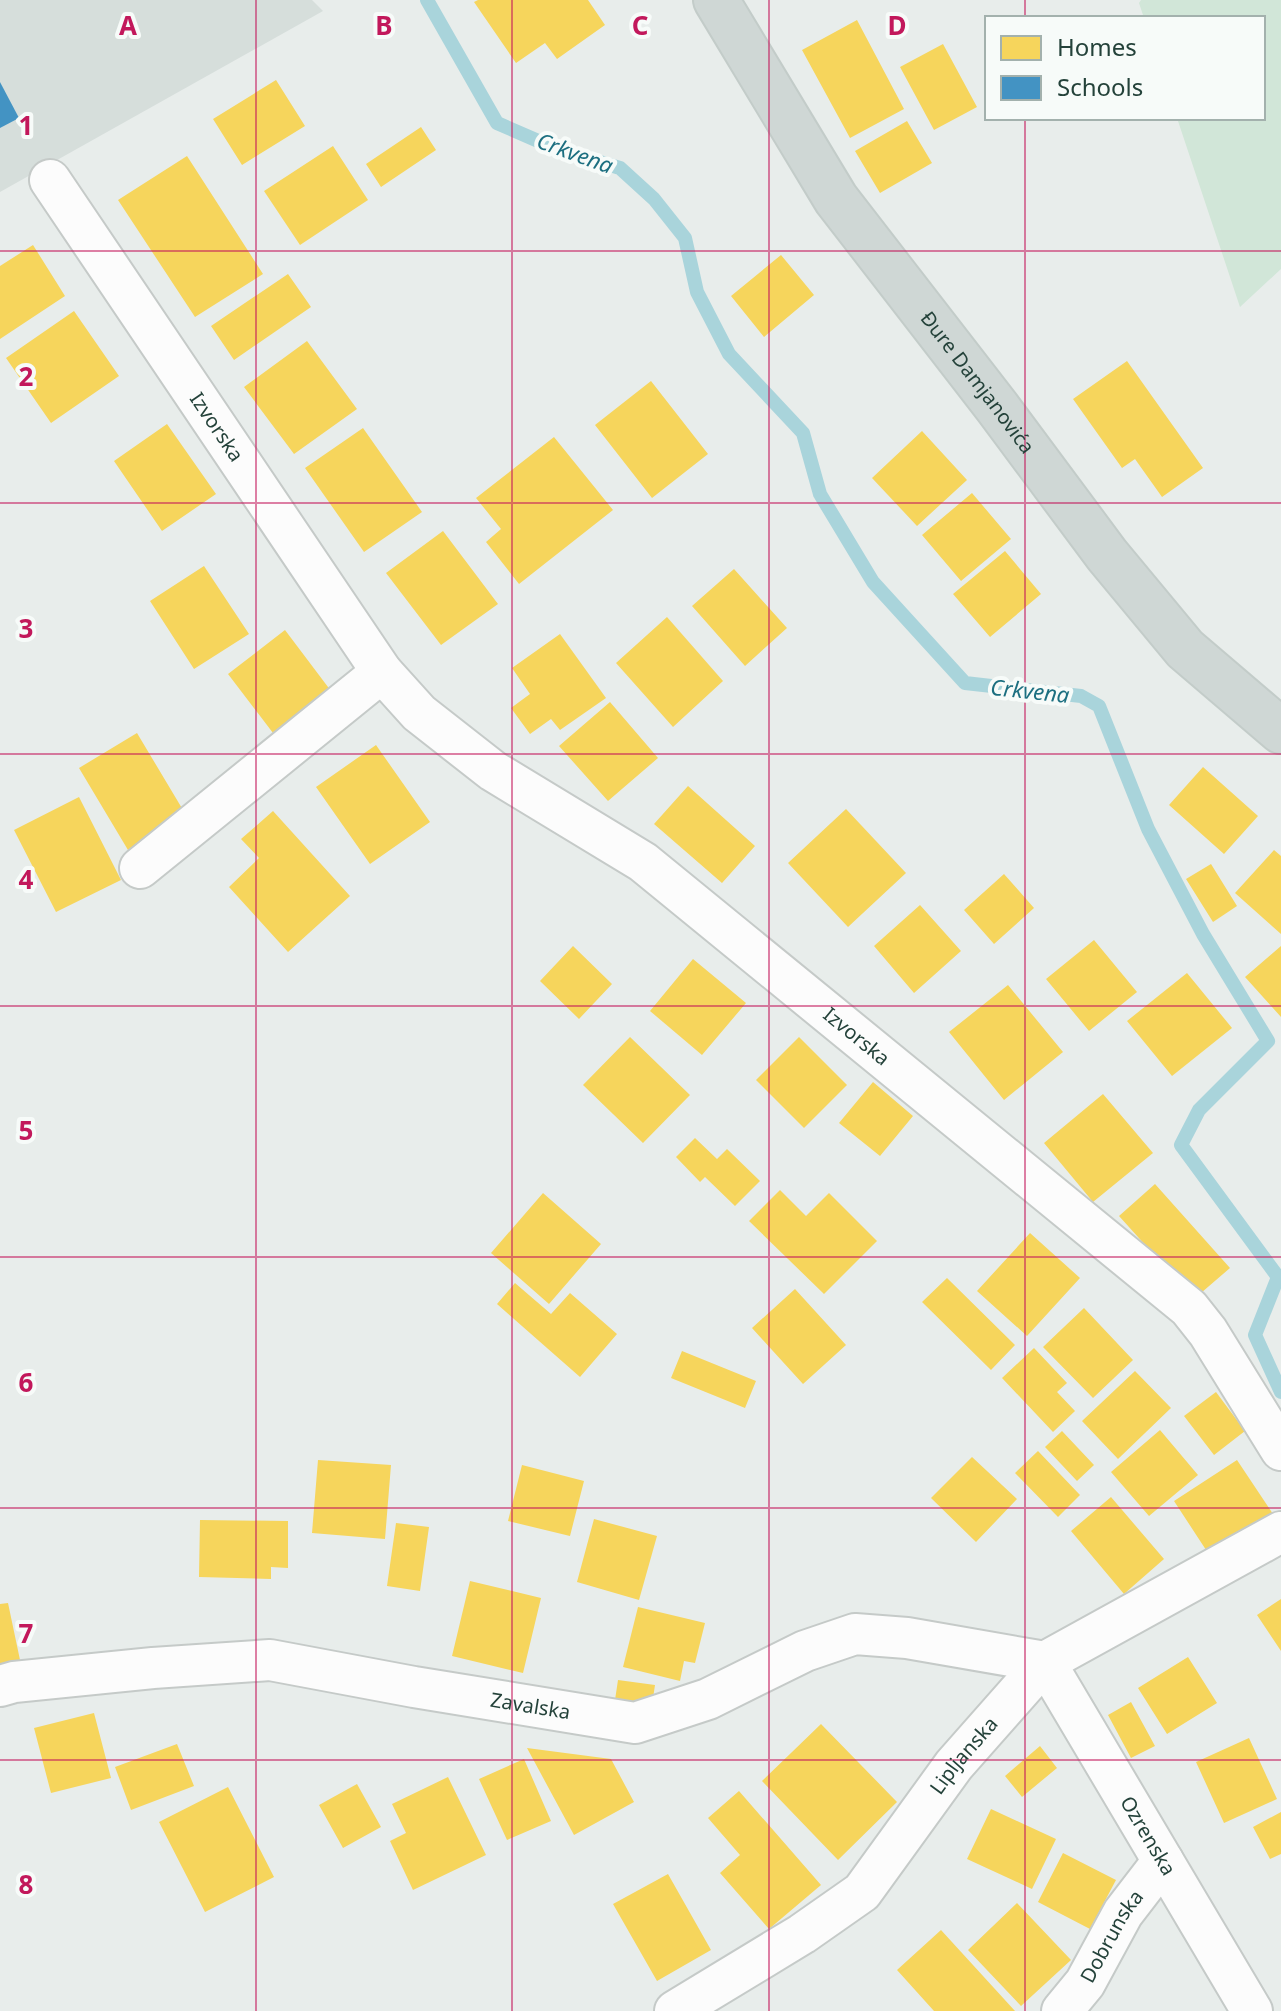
<svg xmlns="http://www.w3.org/2000/svg" width="1281" height="2011" font-family="'Noto Sans',sans-serif">
<style>
.built{fill:#d6dedb}
.green{fill:#d1e6d8}
.homes{fill:#f6d55c}
.schools{fill:#4393c3}
.lines{fill:none;stroke-linecap:round;stroke-linejoin:round}
.stream{stroke:#a9d4db;stroke-width:14}
.minor-casing{stroke:#c5cac8;stroke-width:44}
.primary-casing{stroke:#c3ccc9;stroke-width:48}
.minor{stroke:#fcfcfc;stroke-width:40}
.primary{stroke:#cfd7d5;stroke-width:44}
.grid{fill:none;stroke:#c2185b;stroke-width:2;stroke-opacity:0.55}
.labels{text-anchor:middle;stroke-width:8;stroke-linejoin:round;paint-order:stroke}
.street-label{font-size:20px;fill:#24423a;stroke:#f7fbf9}
.water-label{font-size:22px;font-style:italic;fill:#1c6f80;stroke:#f7fbf9}
.grid-label{font-size:26px;text-anchor:middle;font-weight:bold;fill:#c2185b;stroke:#f7fbf9;stroke-width:8;stroke-linejoin:round;paint-order:stroke}
</style>
<rect width="100%" height="100%" fill="#e8edeb"/>
<path class="built" d="M0 0H312L323 11 0 192Z"/>
<path class="green" d="M1141 0H1281V269L1240 307 1177 118H1263V18H1144L1139 3Z"/>
<path class="homes" d="M478 0H588L605 25 557 59 545 43 516 63 474 2Z
M857 20 904 109 850 138 802 50Z
M943 44 977 107 934 130 900 67Z
M276 80 305 126 242 165 213 119Z
M907 121 932 163 880 193 855 151Z
M421 127 436 150 381 187 366 164Z
M333 146 368 200 300 245 264 191Z
M187 156 263 274 195 317 118 200Z
M33 245 65 296 0 339V266Z
M781 255 814 295 764 337 731 296Z
M288 274 311 307 234 360 211 326Z
M74 311 119 376 51 423 6 358Z
M307 341 357 409 294 454 244 387Z
M1127 361 1203 468 1162 497 1135 459 1122 468 1073 399Z
M651 381 708 454 652 498 595 425Z
M167 424 216 494 162 531 114 461Z
M363 428 422 512 364 552 305 468Z
M922 431 967 480 917 526 872 478Z
M554 437 613 510 519 584 486 542 501 529 476 498Z
M972 493 1011 539 961 581 922 535Z
M443 531 498 604 441 645 386 573Z
M1005 551 1041 594 990 637 953 594Z
M204 566 249 634 194 669 150 601Z
M734 569 787 628 745 666 692 606Z
M667 617 723 681 673 727 616 663Z
M285 630 331 691 273 733 228 674Z
M560 634 606 698 560 730 551 719 530 734 511 708 530 694 512 668Z
M610 702 658 758 608 801 559 746Z
M137 733 186 815 128 850 79 768Z
M376 745 430 822 370 864 316 787Z
M1203 767 1258 816 1224 854 1169 805Z
M688 786 755 846 722 883 654 824Z
M79 797 121 880 56 912 14 830Z
M846 809 906 873 848 927 788 863Z
M273 811 350 896 288 952 229 887 259 858 241 839Z
M1274 850 1281 856V934L1235 893Z
M1211 864 1237 906 1213 922 1186 879Z
M1004 874 1034 908 994 944 964 910Z
M920 905 961 951 914 993 874 946Z
M1094 940 1137 992 1089 1031 1046 979Z
M573 946 612 984 579 1019 540 981Z
M1281 946V1017L1245 977Z
M693 959 746 1003 702 1055 650 1011Z
M1187 973 1232 1028 1172 1076 1127 1021Z
M1008 985 1063 1052 1004 1100 949 1032Z
M630 1037 690 1095 643 1143 583 1085Z
M799 1037 847 1085 804 1128 756 1080Z
M873 1082 913 1116 880 1156 839 1123Z
M1103 1094 1153 1153 1093 1202 1044 1143Z
M695 1138 717 1159 727 1149 760 1181 735 1206 705 1177 700 1182 676 1157Z
M1155 1184 1230 1268 1194 1299 1119 1216Z
M780 1190 806 1216 829 1193 877 1241 824 1294 749 1221Z
M543 1193 601 1244 549 1304 491 1253Z
M1030 1233 1080 1278 1027 1336 977 1291Z
M947 1278 1015 1345 991 1370 922 1302Z
M515 1283 551 1314 570 1293 617 1334 580 1377 497 1304Z
M795 1289 846 1345 803 1384 752 1328Z
M1084 1308 1133 1360 1093 1398 1043 1347Z
M1034 1348 1067 1383 1057 1392 1075 1411 1053 1432 1002 1378Z
M682 1351 756 1381 745 1408 671 1378Z
M1135 1371 1171 1408 1118 1459 1082 1421Z
M1216 1392 1245 1431 1214 1455 1184 1416Z
M1160 1430 1198 1475 1149 1516 1111 1472Z
M1062 1431 1094 1465 1077 1481 1045 1447Z
M1038 1451 1080 1495 1058 1517 1015 1473Z
M972 1457 1017 1499 976 1542 931 1498Z
M318 1460 391 1465 385 1539 312 1533Z
M1237 1460 1273 1514 1210 1556 1174 1501Z
M522 1465 584 1481 570 1536 508 1521Z
M1111 1497 1164 1559 1124 1594 1071 1531Z
M594 1519 657 1536 639 1600 577 1582Z
M200 1520 288 1521V1568L271 1567V1579L199 1577Z
M396 1523 429 1527 420 1591 387 1586Z
M470 1581 541 1598 523 1673 452 1656Z
M1281 1599V1651L1257 1615Z
M8 1603 20 1660 0 1664V1604Z
M638 1607 705 1623 695 1663 684 1661 680 1681 623 1667Z
M1188 1657 1217 1703 1167 1734 1138 1688Z
M618 1680 655 1685 652 1705 615 1700Z
M1131 1702 1155 1746 1131 1758 1108 1715Z
M94 1713 111 1778 51 1793 34 1728Z
M821 1724 897 1802 838 1860 762 1781Z
M1249 1738 1277 1799 1224 1823 1196 1762Z
M177 1744 194 1786 131 1810 115 1767Z
M1040 1746 1057 1768 1022 1797 1005 1776Z
M527 1748 611 1759 634 1802 574 1835Z
M524 1759 551 1821 507 1840 479 1779Z
M448 1777 486 1855 413 1890 390 1841 406 1833 392 1804Z
M357 1784 381 1827 343 1848 319 1805Z
M228 1787 274 1877 205 1912 159 1822Z
M739 1791 821 1885 769 1929 720 1873 740 1855 708 1818Z
M991 1809 1056 1839 1032 1889 967 1859Z
M1281 1812V1854L1270 1859 1253 1827Z
M1063 1853 1116 1880 1090 1929 1038 1902Z
M668 1874 711 1950 657 1981 613 1904Z
M1017 1903 1071 1960 1021 2006 968 1950Z
M941 1930 1015 2011H934L897 1970Z"/>
<path class="schools" d="M0 82 19 118 0 128Z"/>
<g class="lines">
<path class="stream" d="M427 0 497 123 559 150 620 168 654 199 685 238 697 292 729 354 803 433 820 494 873 582 965 683 1081 696 1099 706 1148 829 1203 934 1268 1041 1199 1110 1181 1145 1278 1277 1255 1335 1281 1392"/>
<g class="minor-casing">
<g id="minor">
<path id="s1" d="M50 180 382 672 419 713 493 771 643 862 1189 1308 1208 1332 1281 1450"/>
<path d="M140 868 382 672"/>
<path id="s2" d="M1045 1662 1252 2011"/>
<path id="s3" d="M0 1686 14 1682 153 1668 270 1660 414 1687 635 1723 708 1699 805 1651 855 1634 907 1638 1045 1662"/>
<path id="s4" d="M675 2011 802 1934 862 1892 954 1765 1045 1662 1281 1532"/>
<path id="s5" d="M1062 2011 1085 1983 1123 1913 1163 1861"/>
</g>
</g>
<g class="primary-casing">
<g id="primary">
<path id="s6" d="M716 0 836 199 997 407 1107 555 1185 649 1281 731"/>
</g>
</g>
<use href="#minor" class="minor"/>
<use href="#primary" class="primary"/>
</g>
<path class="grid" d="M256 0V2011M512 0V2011M769 0V2011M1025 0V18M1025 118V2011M0 251H1281M0 503H1281M0 754H1281M0 1006H1281M0 1257H1281M0 1508H1281M0 1760H1281"/>
<g class="labels">
<g class="street-label">
<text dy="7" stroke="none"><textPath href="#s6" startOffset="464">Đure Damjanovića</textPath></text>
<text dy="7" stroke="none"><textPath href="#s1" startOffset="298">Izvorska</textPath></text>
<text dy="7" stroke="none"><textPath href="#s1" startOffset="1194">Izvorska</textPath></text>
<text dy="7" stroke="none"><textPath href="#s3" startOffset="536">Zavalska</textPath></text>
<text dy="7" stroke="none"><textPath href="#s4" startOffset="392">Lipljanska</textPath></text>
<text dy="7" stroke="none"><textPath href="#s2" startOffset="202">Ozrenska</textPath></text>
<text dy="7" stroke="none"><textPath href="#s5" startOffset="90">Dobrunska</textPath></text>
</g>
<g class="water-label">
<text transform="translate(575 153) rotate(20)" y="8">Crkvena</text>
<text transform="translate(1030 691) rotate(6)" y="8">Crkvena</text>
</g>
</g>
<g class="grid-label">
<text x="128" y="35">A</text>
<text x="384" y="35">B</text>
<text x="640" y="35">C</text>
<text x="897" y="35">D</text>
<text x="26" y="135">1</text>
<text x="26" y="386">2</text>
<text x="26" y="638">3</text>
<text x="26" y="889">4</text>
<text x="26" y="1140">5</text>
<text x="26" y="1392">6</text>
<text x="26" y="1643">7</text>
<text x="26" y="1894">8</text>
</g>
<rect x="985" y="16" width="280" height="104" fill="#f7fbf9" stroke="#a3b1ad" stroke-width="2"/>
<rect x="1001" y="36" width="40" height="24" fill="#f6d55c" stroke="#a3b1ad" stroke-width="2"/>
<text x="1057" y="56" font-size="24" fill="#24423a">Homes</text>
<rect x="1001" y="76" width="40" height="24" fill="#4393c3" stroke="#a3b1ad" stroke-width="2"/>
<text x="1057" y="96" font-size="24" fill="#24423a">Schools</text>
</svg>
